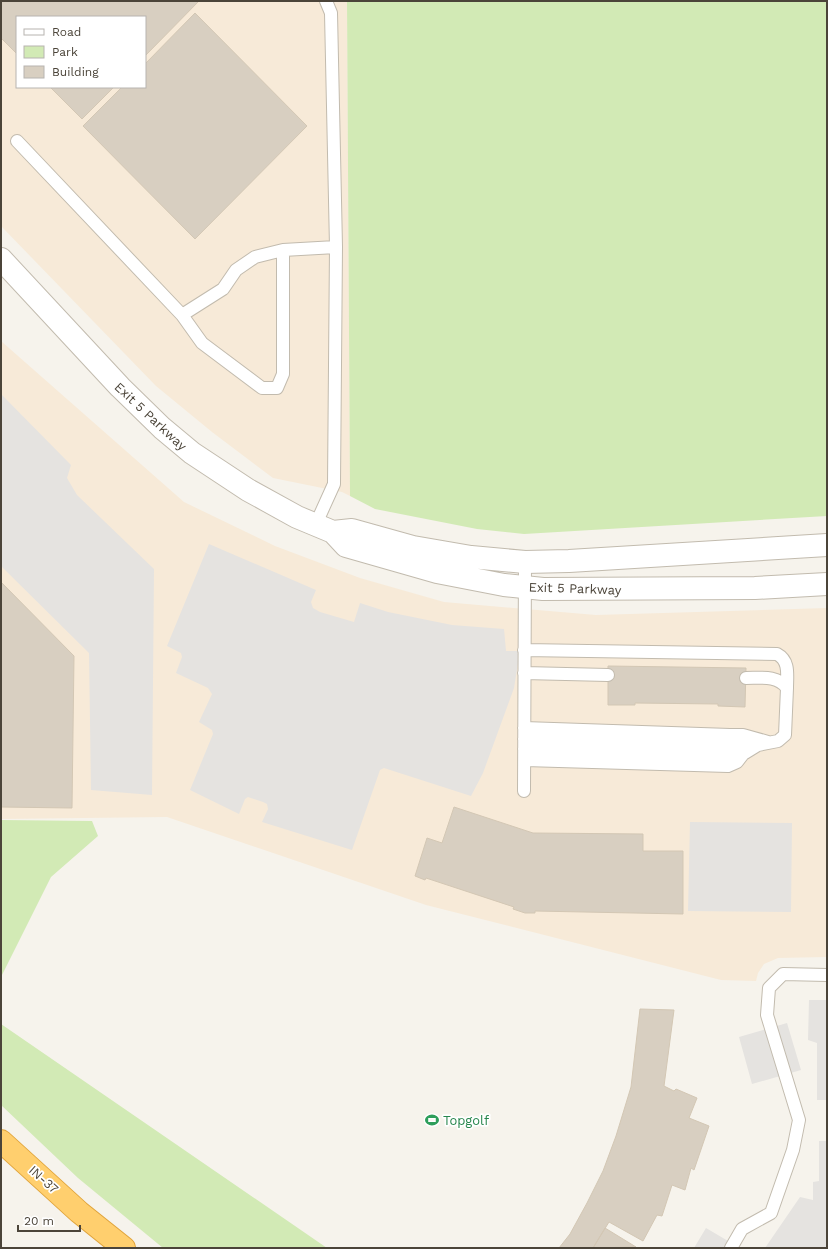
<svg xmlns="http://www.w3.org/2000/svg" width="828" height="1249" font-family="'Work Sans',sans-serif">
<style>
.commercial{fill:#f7ead8;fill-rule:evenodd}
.green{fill:#d2eab5}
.parking{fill:#e5e3e0}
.building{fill:#d8cfc1;stroke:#d3c7b4}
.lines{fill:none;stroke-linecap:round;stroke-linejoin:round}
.service-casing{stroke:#c2bbae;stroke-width:14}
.minor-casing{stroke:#c2bbae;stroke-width:24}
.motorway-casing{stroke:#e0a43c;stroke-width:24}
.service{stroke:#fff;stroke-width:12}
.minor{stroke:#fff;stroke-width:22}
.motorway{stroke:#ffcf6e;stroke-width:22}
.labels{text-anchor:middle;stroke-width:3.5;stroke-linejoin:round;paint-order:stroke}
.street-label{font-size:13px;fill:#4b4439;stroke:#fff}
.leisure-label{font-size:13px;fill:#27864d;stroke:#fff;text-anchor:start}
</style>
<rect width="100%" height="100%" fill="#f6f3ec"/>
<path class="commercial" d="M1 1H347L350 496 342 492 273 478 212 432 156 386 1 226ZM17 17H145V87H17Z
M1 341 184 502 275 546 360 578 444 602 596 615 827 608V957L778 958 764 964 758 973 756 981 721 980 426 905 167 817 1 819Z"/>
<path class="green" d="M347 1H827V516L524 534 477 529 375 509 350 496Z
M1 820 92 821 98 836 51 877 1 977Z
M1 1024 327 1248H163L78 1178 1 1105Z"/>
<path class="parking" d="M1 394 71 465 67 478 77 495 154 569 152 795 91 790 89 653 1 566Z
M209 544 316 590 311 602 313 608 320 612 354 622 360 603 388 612 452 625 504 629 506 651H520L514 688 483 773 471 796 384 768 380 770 352 850 262 822 268 809 267 804 263 802 248 797 245 799 239 814 190 790 213 734 212 730 199 722 212 694 208 688 176 673 182 657 181 653 167 646Z
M690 822 792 823 791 912 688 911Z
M809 1000H827V1100H817V1043L808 1040Z
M787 1023 801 1070 752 1084 739 1037Z
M819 1141H827V1248H765L800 1197 813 1200V1182L819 1181Z
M706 1228 740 1248H694Z"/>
<path class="building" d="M1 1H199L145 56V17H17V54L1 38Z
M195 13 307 126 195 239 83 126 122 87H145V64Z
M50 87H114L82 119Z
M1 582 74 656 72 808 1 807Z
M608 666 746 668 745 707 718 706V704L635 703V705H608Z
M454 807 533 833 643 834V851H683V914L535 911V913H525L513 909 514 907 426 878 425 880 415 876 427 838 442 843Z
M640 1009 674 1010 664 1086 674 1091 676 1089 697 1098 689 1118 709 1126 694 1170 691 1168 685 1190 672 1185 662 1216 657 1215 643 1241 609 1222 593 1248H559L570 1234 587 1203 603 1171 616 1136 631 1087Z
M605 1228 636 1247 593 1248Z"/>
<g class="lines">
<g class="service-casing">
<path id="service" d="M17 141 182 315 223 289 236 270 255 257 283 250 336 247
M182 315 202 343 262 388H277L283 374V250
M315 526 334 484 336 247 331 13 326 1
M524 650 777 654C790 661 787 675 787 688
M524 673 608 675
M524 728 730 735H743L768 742
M524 739 755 745
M524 749 728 756 745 753 758 745 778 741 785 735 787 688C777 675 761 678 746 678
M525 760 728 766 737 762 744 753
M524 791 525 562
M731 1248 742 1229 771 1213 793 1150 799 1120 767 1015 769 988 783 974 827 975"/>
</g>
<g class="minor-casing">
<path id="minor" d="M1 259 120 387 162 428 192 453 248 490 297 517 333 532 346 546 437 572 504 585 543 589 755 588 827 584
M333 532 352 530 413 547 471 557 525 562 569 561 827 545"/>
</g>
<g class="motorway-casing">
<path id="motorway" d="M1 1141 79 1212 124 1248"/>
</g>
<use href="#service" class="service"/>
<use href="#minor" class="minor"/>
<use href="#motorway" class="motorway"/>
</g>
<defs>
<g id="stadium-bare" transform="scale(1.08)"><path d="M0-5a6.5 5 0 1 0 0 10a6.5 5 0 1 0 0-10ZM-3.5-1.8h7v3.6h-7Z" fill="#2e9e5b" stroke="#fff" stroke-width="2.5" paint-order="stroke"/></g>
</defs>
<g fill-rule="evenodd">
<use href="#stadium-bare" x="432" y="1120"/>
</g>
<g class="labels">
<g class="street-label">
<text transform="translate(151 416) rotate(43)" y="5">Exit 5 Parkway</text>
<text transform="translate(575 588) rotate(2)" y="5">Exit 5 Parkway</text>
<text transform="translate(44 1179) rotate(42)" y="5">IN-37</text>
</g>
<g class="leisure-label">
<text x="443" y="1125">Topgolf</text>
</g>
</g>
<rect width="828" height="1249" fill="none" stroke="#4b4439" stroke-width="4"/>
<rect x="16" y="16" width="130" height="72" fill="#ffffff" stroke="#b7b4b0"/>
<rect x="24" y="29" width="20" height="6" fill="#ffffff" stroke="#b7b4b0"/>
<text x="52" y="36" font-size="12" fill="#4b4439">Road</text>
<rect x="24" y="46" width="20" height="12" fill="#d2eab5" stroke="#b7b4b0"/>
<text x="52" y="56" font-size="12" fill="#4b4439">Park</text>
<rect x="24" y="66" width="20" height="12" fill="#d8cfc1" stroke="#b7b4b0"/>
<text x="52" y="76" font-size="12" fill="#4b4439">Building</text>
<path d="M18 1225v6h62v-6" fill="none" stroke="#4b4439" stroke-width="2"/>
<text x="24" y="1225" font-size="12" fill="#4b4439" stroke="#ffffff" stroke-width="3" paint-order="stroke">20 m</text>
</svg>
